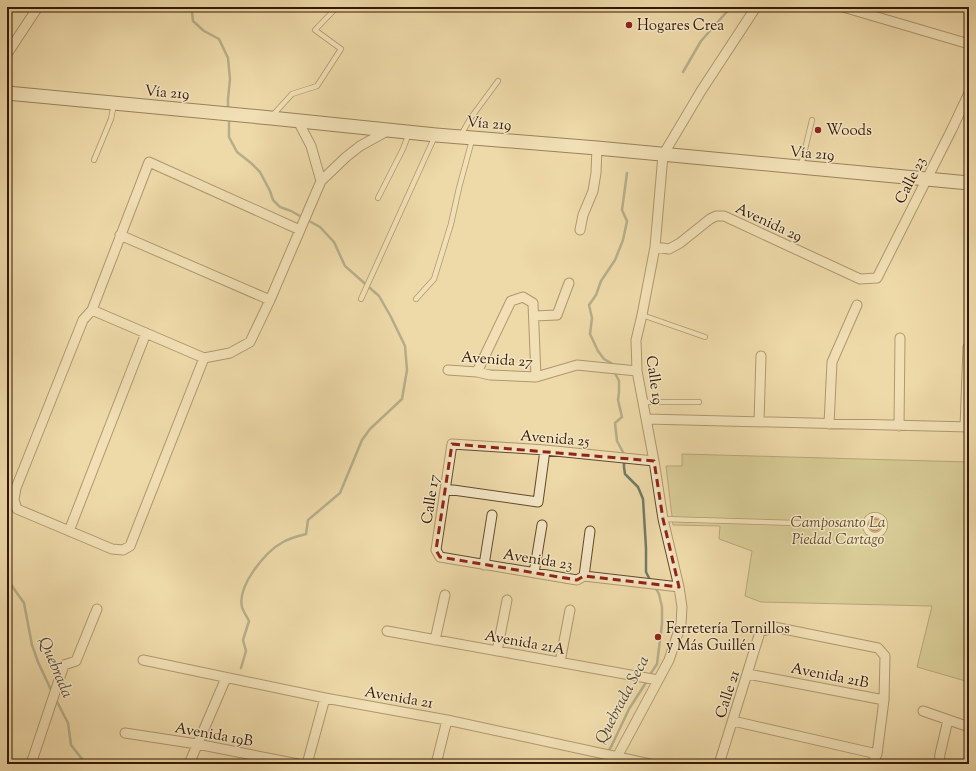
<svg xmlns="http://www.w3.org/2000/svg" width="976" height="771" font-family="'Sorts Mill Goudy',serif">
<style>
.green{fill:#bebe84;stroke:#786c42}
.lines{fill:none;stroke-linecap:round;stroke-linejoin:round}
.stream{stroke:#707a66;stroke-width:2.5}
.building{fill:#d18d5f;stroke:#331900}
.lane-casing{stroke:#62492a;stroke-width:6}
.street-casing{stroke:#62492a;stroke-width:11}
.secondary-casing{stroke:#331900;stroke-width:15}
.lane{stroke:#f4e6c6;stroke-width:4.5}
.street{stroke:#f4e6c6;stroke-width:9}
.secondary{stroke:#f4e6c6;stroke-width:13}
.marked{fill:none;stroke:#8f2418;stroke-width:3;stroke-dasharray:8 5;stroke-linejoin:round}
.poi-dot{fill:#8f2418;stroke:#f4e6c6;stroke-width:1.5}
.labels{text-anchor:middle;stroke-width:3;stroke-linejoin:round;paint-order:stroke}
.poi-label{font-size:15px;fill:#331900;stroke:#f4e6c6;text-anchor:start}
.street-label{font-size:15px;fill:#331900;stroke:#f4e6c6}
.park-label{font-size:15px;font-style:italic;fill:#5d4b28;stroke:#f4e6c6}
.water-label{font-size:16px;font-style:italic;fill:#524933;stroke:#f4e6c6}
</style>
<rect width="100%" height="100%" fill="#eed9a8"/>
<filter id="stains"><feTurbulence type="fractalNoise" baseFrequency=".005" numOctaves="4"/><feColorMatrix values="0 0 0 0 .2 0 0 0 0 .09 0 0 0 0 .02 0 0 0 .5 -.17"/></filter>
<radialGradient id="worn" r=".72"><stop offset=".6" stop-color="#630" stop-opacity="0"/><stop offset="1" stop-color="#630" stop-opacity=".3"/></radialGradient>
<path class="green" d="M682 454 969 462V682L917 667 932 606 761 602 745 596 752 551 719 539 720 526 673 525 666 466H682Z"/>
<g class="lines">
<path class="stream" d="M194 7 192 12 193 21 204 31 219 39 228 58 230 79 228 99V110
M683 72 701 41 731 7
M229 119V137L237 152 251 163 260 172 270 191 273 200 280 207 291 211 320 227 334 242 345 266 379 296 391 317 405 346 407 370 402 399 370 429 362 440 340 493 308 520 306 534C298 536 290 538 283 542 265 552 237 586 242 607 243 611 247 617 249 621L243 640 246 651 241 668
M612 366 611 363 604 359 598 351 590 334 592 318 589 305 596 295 601 281 615 260 623 240 627 221 622 210 627 173
M614 371 619 381V392L618 400 622 417 615 423 617 441 624 454V467L625 474 638 487 643 499 646 548V572L651 582
M7 579 24 603 32 645 38 662 52 692
M649 676 657 664 662 624V607L659 594 655 587
M55 698 68 723 71 745 86 764
M607 753 611 747 629 709 647 681
M598 764 604 757"/>
</g>
<path class="building" d="M869 525a6 6 0 1 1 12 0a6 6 0 1 1-12 0Z"/>
<g class="lines">
<g class="lane-casing">
<path id="lane" d="M272 116 292 94 317 86 341 49 315 30 337 7
M461 135 470 119 498 81
M94 160 111 119 114 104
M801 166 812 120
M378 198 403 149 409 133
M361 299 435 136
M416 299 434 279 451 224 459 188 472 140
M642 315 705 337
M643 402H699
M865 525a10 10 0 1 1 20 0a10 10 0 1 1-20 0Z
M663 519 865 525"/>
</g>
<g class="street-casing">
<path id="street" d="M843 7 969 44
M7 54 38 7
M298 121 311 146 321 181
M300 230 270 300 250 342 230 353 204 358 92 310 149 162 300 230 321 181 346 157 360 146 389 130
M580 230 583 215 593 191 596 173 597 148
M120 235 270 300
M655 247 669 249 680 243 710 219 716 216H724L860 279 877 278 952 129 969 93
M92 310 83 320 16 488 14 500 17 509 112 549 123 550 130 546 204 358
M534 316 557 315 569 283
M448 370 477 372 490 375 536 377 577 365 637 371
M477 372 511 301 523 297 533 303 536 377
M647 419 969 427
M759 422 761 356
M829 424 832 362 857 305
M899 426 900 338
M965 427 968 347
M654 461 545 450 452 444 436 550 440 557 577 580 584 576 679 587
M446 489 538 502 545 450
M69 531 146 333
M484 565 492 515
M534 573 542 525
M584 576 590 531
M387 631 658 680
M435 640 445 595
M497 651 507 600
M143 660 325 698 447 720 650 764
M560 662 570 610
M748 674 884 700
M923 711 969 727
M733 721 877 754
M125 733 197 744 298 764
M31 764 64 665 76 661 97 609
M189 764 226 678
M307 764 325 698
M436 764 447 720
M611 764 617 757 669 660 681 624 682 607 679 587 663 519 654 461 637 371 636 340 642 315 655 247 663 155 701 91 756 7
M719 764 760 632 774 627 878 648 885 656 884 700 877 754 872 764
M939 764 940 754 948 720"/>
</g>
<g class="secondary-casing">
<path id="secondary" d="M7 93 271 118 436 135 597 148 969 183"/>
</g>
<use href="#lane" class="lane"/>
<use href="#street" class="street"/>
<use href="#secondary" class="secondary"/>
</g>
<path d="M0 0H976V771H0ZM452 444 654 461 663 519 679 587 584 576 577 580 440 557 436 550Z" fill="#eed9a8" fill-opacity=".55" fill-rule="evenodd"/>
<path class="marked" d="M452 444 654 461 663 519 679 587 584 576 577 580 440 557 436 550Z"/>
<g class="poi-dot">
<circle cx="629" cy="25" r="4"/>
<circle cx="818" cy="130" r="4"/>
<circle cx="658" cy="637" r="4"/>
</g>
<g class="labels">
<g class="poi-label">
<text x="637" y="30">Hogares Crea</text>
<text x="826" y="135">Woods</text>
<text x="666" y="633">Ferretería Tornillos<tspan x="666" dy="17">y Más Guillén</tspan></text>
</g>
<g class="street-label">
<text transform="translate(167 92) rotate(5)" y="5">Vía 219</text>
<text transform="translate(489 123) rotate(5)" y="5">Vía 219</text>
<text transform="translate(812 153) rotate(5)" y="5">Vía 219</text>
<text transform="translate(910 180) rotate(-63)" y="5">Calle 23</text>
<text transform="translate(769 222) rotate(25)" y="5">Avenida 29</text>
<text transform="translate(497 359) rotate(4)" y="5">Avenida 27</text>
<text transform="translate(655 380) rotate(82)" y="5">Calle 19</text>
<text transform="translate(555 438) rotate(5)" y="5">Avenida 25</text>
<text transform="translate(430 499) rotate(-81)" y="5">Calle 17</text>
<text transform="translate(538 559) rotate(9)" y="5">Avenida 23</text>
<text transform="translate(525 642) rotate(10)" y="5">Avenida 21A</text>
<text transform="translate(830 675) rotate(11)" y="5">Avenida 21B</text>
<text transform="translate(727 694) rotate(-72)" y="5">Calle 21</text>
<text transform="translate(399 697) rotate(10)" y="5">Avenida 21</text>
<text transform="translate(214 734) rotate(10)" y="5">Avenida 19B</text>
</g>
<g class="park-label">
<text x="838" y="527">Camposanto La<tspan x="838" dy="17">Piedad Cartago</tspan></text>
</g>
<g class="water-label">
<text transform="translate(57 667) rotate(67)" y="6">Quebrada</text>
<text transform="translate(621 699) rotate(-62)" y="6">Quebrada Seca</text>
</g>
</g>
<rect width="976" height="771" fill="none" stroke="#eed9a8" stroke-width="24"/>
<rect x="8" y="8" width="960" height="755" fill="none" stroke="#331900" stroke-width="2"/>
<rect x="12" y="12" width="952" height="747" fill="none" stroke="#331900"/>
<rect width="100%" height="100%" filter="url(#stains)"/>
<rect width="100%" height="100%" fill="url(#worn)"/>
</svg>
